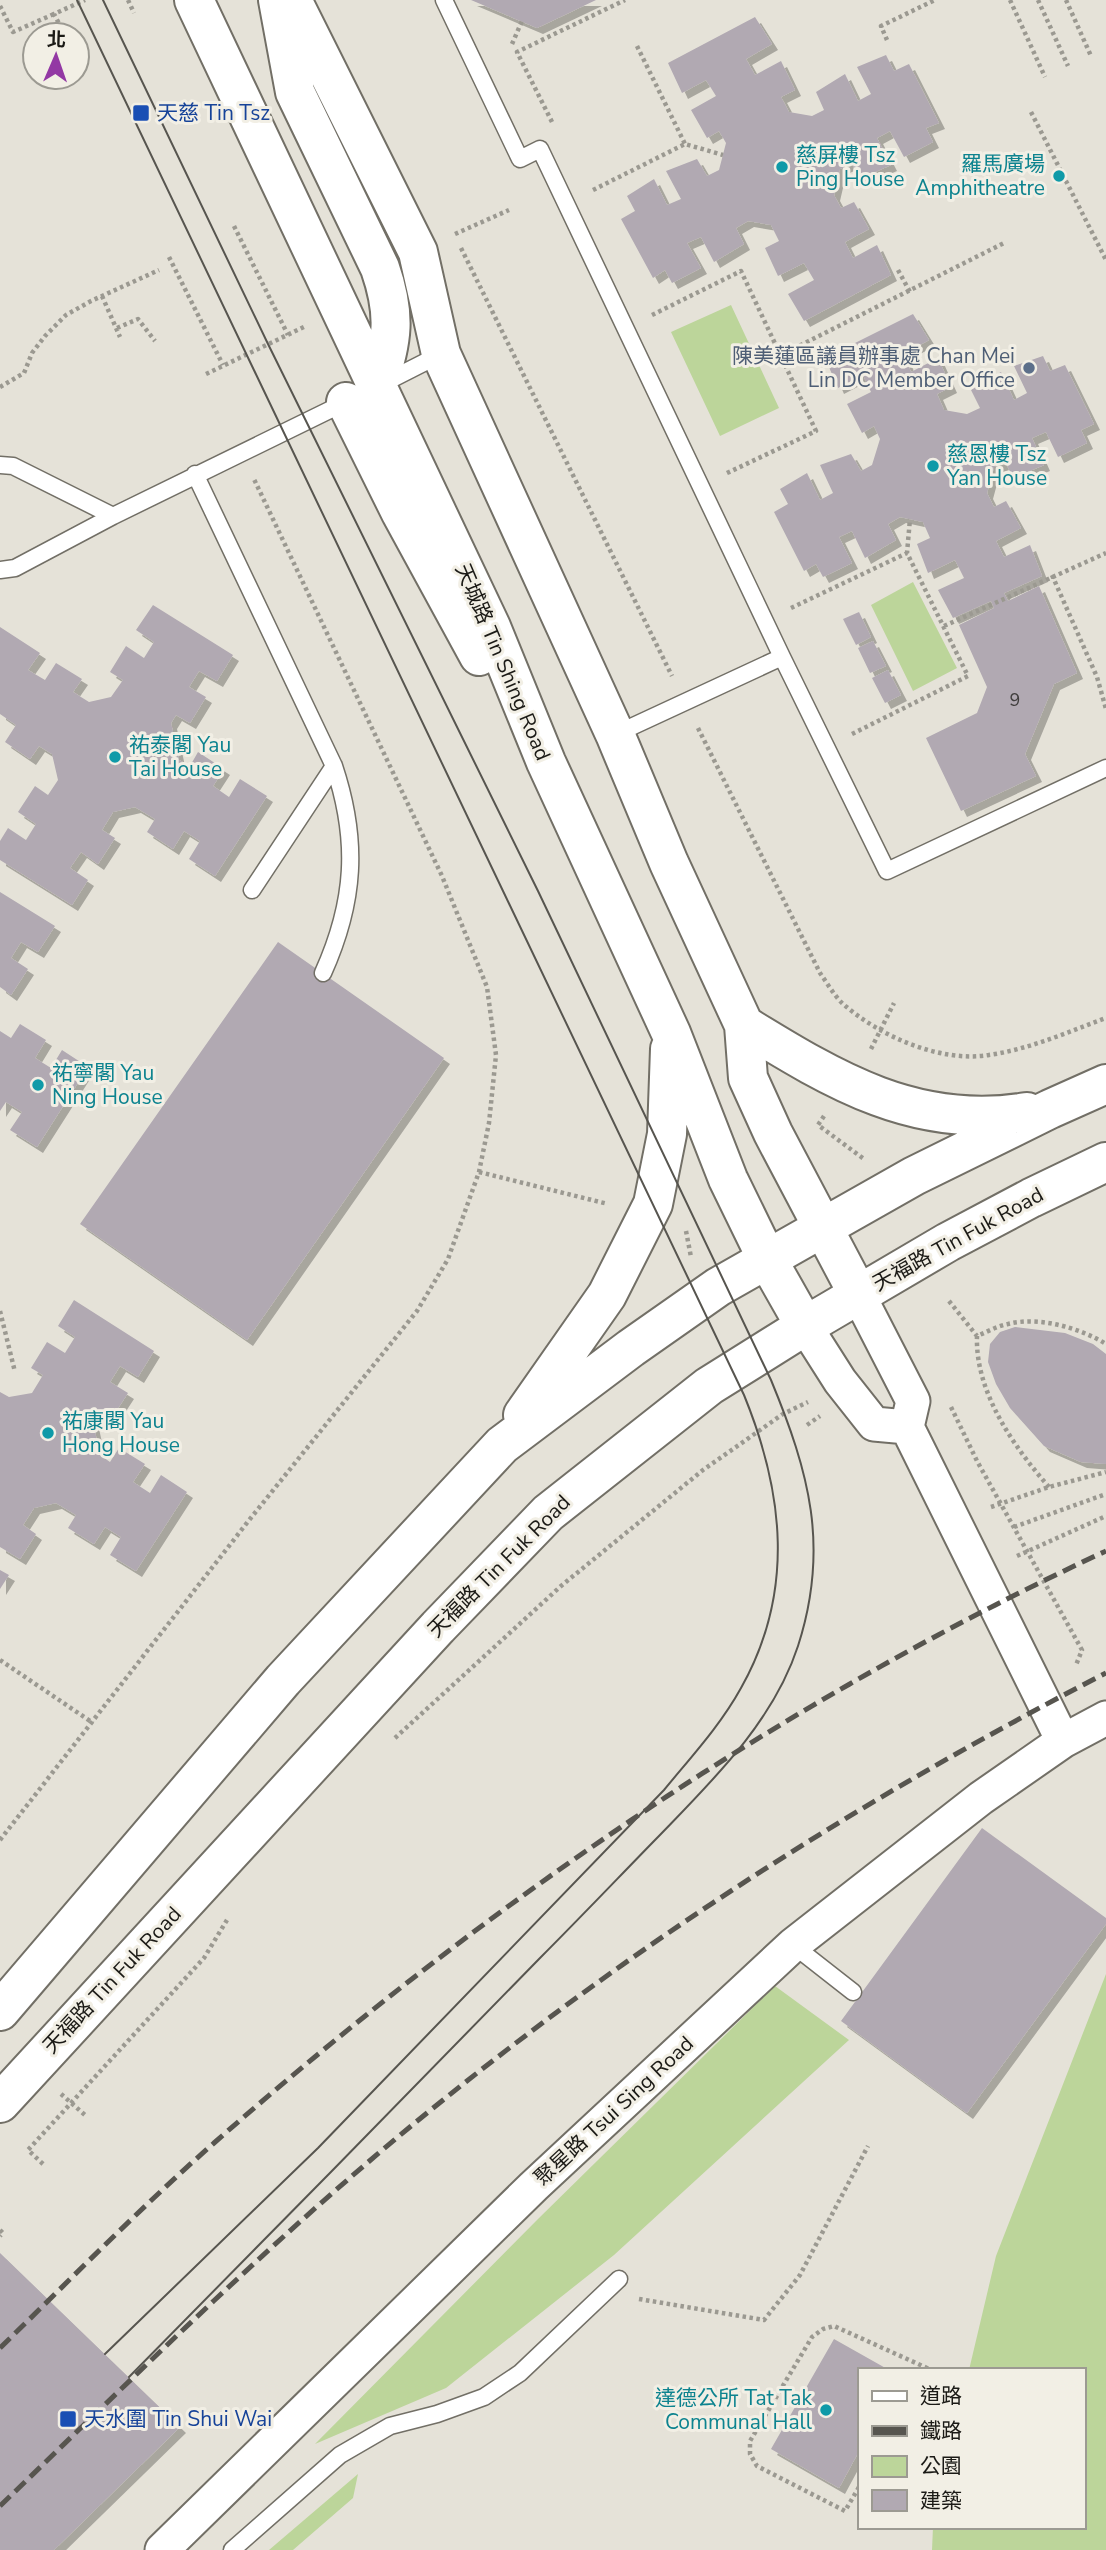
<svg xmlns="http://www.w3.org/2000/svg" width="1106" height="2550" font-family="'Nunito Sans','Noto Sans TC',sans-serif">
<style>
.green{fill:#bcd59a}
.building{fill:#b1a9b2;filter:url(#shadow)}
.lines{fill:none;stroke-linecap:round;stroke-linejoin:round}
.lane-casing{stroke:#726f66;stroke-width:19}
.street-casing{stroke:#726f66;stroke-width:37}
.secondary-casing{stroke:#726f66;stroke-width:42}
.path{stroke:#9b9991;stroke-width:4.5;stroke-dasharray:3.5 3.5;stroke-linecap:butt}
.lane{stroke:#fff;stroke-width:16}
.street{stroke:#fff;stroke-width:33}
.secondary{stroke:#fff;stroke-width:38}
.tram{stroke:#57554f;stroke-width:2}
.rail{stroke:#57554f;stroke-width:5;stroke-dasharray:14 7;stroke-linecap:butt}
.transit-dot{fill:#1a4fb4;stroke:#f2efe5;stroke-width:2.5}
.culture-dot{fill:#0f9aa8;stroke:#f2efe5;stroke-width:2.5}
.service-dot{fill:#5c6f8a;stroke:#f2efe5;stroke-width:2.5}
.labels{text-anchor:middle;stroke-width:6;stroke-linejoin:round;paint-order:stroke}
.number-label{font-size:18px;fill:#403e3d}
.transit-label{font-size:21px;fill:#164399;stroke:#f2efe5;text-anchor:start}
.culture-label{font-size:21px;fill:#0d838f;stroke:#f2efe5;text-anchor:start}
.service-label{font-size:21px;fill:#4e5e75;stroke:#f2efe5;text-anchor:end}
.street-label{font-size:21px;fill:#1b1a16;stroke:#f2efe5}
</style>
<defs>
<filter id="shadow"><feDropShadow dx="6" dy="6" stdDeviation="0" flood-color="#0004"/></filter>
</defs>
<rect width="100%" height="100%" fill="#e5e2d8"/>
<path class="green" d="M731 305 779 408 720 436 671 332Z
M913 582 957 668 913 691 871 605Z
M1106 1974V2550H932L933 2527H1083V2370H969L996 2256Z
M775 1986 849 2040 614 2255 446 2388 315 2444 538 2219Z
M358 2474 353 2498 293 2550H269Z"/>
<path class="building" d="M471 0H596L537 28Z
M755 17 772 44 746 59 755 75 781 61 795 90 781 97 789 112 812 116 824 110 816 92 845 74 858 101 871 94 857 67 886 55 894 71 909 64 939 123 926 128 933 142 904 157 890 131 877 138 891 165 859 179 852 163 840 169 834 195 841 208 854 202 869 229 845 242 853 258 877 245 891 275 804 321 788 294 814 280 804 263 778 276 765 248 779 241 771 225 748 221 736 228 744 244 714 262 701 237 687 243 701 268 672 283 665 270 653 278 621 219 635 211 627 196 654 179 667 205 681 199 666 171 697 159 707 176 719 170 726 143 719 131 707 138 691 110 716 96 706 80 682 93 668 63Z
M913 314 929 340 903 354 911 372 938 358 951 387 937 394 944 410 967 414 980 408 971 390 1001 372 1014 400 1027 393 1014 366 1043 356 1050 371 1065 365 1094 424 1081 430 1087 443 1058 457 1046 432 1032 438 1044 465 1013 478 1006 463 994 467 987 493 994 507 1006 501 1021 528 996 541 1004 557 1030 545 1042 576 1004 593 1008 601 1039 586 1077 673 1054 684 1025 754 1036 776 961 811 926 738 977 713 987 687 959 625 994 608 991 601 953 618 938 590 964 578 955 560 928 573 917 544 930 538 923 522 900 517 888 524 896 540 865 558 852 531 839 537 852 563 823 577 816 564 804 571 774 512 788 504 780 489 807 473 820 500 833 493 820 465 851 454 861 471 872 465 880 439 874 426 862 433 847 404 871 392 863 375 838 388 825 358Z
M153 605 233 655 217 681 199 671 189 687 206 697 190 723 176 715 171 723 179 760 190 766 198 752 224 769 213 786 229 797 240 779 267 796 215 876 189 859 200 841 184 831 173 849 147 832 155 819 135 807 113 812 102 830 115 838 98 864 81 852 70 868 88 880 72 905 0 860V841L8 828 26 840 36 824 18 812 35 786 48 795 58 780 52 754 39 746 30 759 5 742 16 725 0 714V627L40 653 28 670 45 680 56 663 82 679 73 692 89 702 111 697 123 680 110 672 126 646 144 658 154 642 136 630Z
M859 612 871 637 856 645 843 619Z
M873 641 886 666 870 673 858 648Z
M888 670 901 695 885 703 872 678Z
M0 892 55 926 38 952 21 942 11 958 28 969 11 995 0 987Z
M278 942 444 1058 247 1340 80 1224Z
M20 1024 46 1040 35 1058 51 1068 62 1050 88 1067 37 1147 10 1130 22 1112 6 1102 0 1111V1031L11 1038Z
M74 1300 154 1351 138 1377 120 1366 110 1382 128 1393 111 1419 97 1410 92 1418 100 1455 110 1462 119 1448 145 1464 133 1482 150 1493 161 1475 187 1492 136 1571 110 1555 121 1537 105 1527 94 1544 68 1528 76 1515 56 1503 34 1508 23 1525 36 1534 20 1559 0 1547V1392L9 1397 32 1393 43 1375 31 1368 47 1342 65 1353 75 1337 58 1326Z
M1015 1327 1065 1333 1093 1344 1106 1354V1464L1081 1462 1044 1446 1010 1408 996 1384 988 1362 990 1344 1000 1332Z
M0 1570 9 1575 0 1589Z
M982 1828 1106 1918V1924L967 2113 841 2021Z
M0 2253 180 2427 54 2550H0Z
M834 2339 889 2370H859V2451L839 2488 771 2449Z"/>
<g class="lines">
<g class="lane-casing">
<path id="lane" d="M444 0 520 159 540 149 782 657 887 871 1106 768
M382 384 441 354
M0 465 13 466 113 516
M195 474 334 766C359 841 355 902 323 973
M0 570 15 568 113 516 346 402
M616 734 782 657
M252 890 334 766
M793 1945 853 1992
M232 2550 340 2455 390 2426 437 2414 484 2397 520 2373 619 2279"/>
</g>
<g class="street-casing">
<path id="street" d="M858 1294 913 1401 907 1427 1063 1741
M805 1326 840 1381 874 1424 907 1427
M162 2550 534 2186 793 1945 981 1798 1063 1741 1106 1718"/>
</g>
<g class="secondary-casing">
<path id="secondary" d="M194 0 491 627 546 762 671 1033 728 1179 767 1259 805 1326
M278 0 295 92 380 268C396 314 393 341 377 386
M292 0 418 252 441 354 615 734 669 863 744 1025 748 1078 773 1133 858 1294
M346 402 401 513 479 656
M744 1025C835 1081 916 1130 1027 1112
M523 1415 607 1295 653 1204 667 1134 670 1049
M0 2011 283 1680 502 1445 631 1348 718 1287 914 1176 1050 1109 1106 1084
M0 2103 438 1627 548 1513 709 1386 805 1326 948 1242 1031 1198 1106 1162"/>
</g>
<path class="path" d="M128 0 134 13
M1010 0 1045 77
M1038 0 1068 66
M1066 0 1091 56
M0 6 13 32 54 14
M65 35 54 14 85 0
M887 40 881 26 935 0
M512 44 522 21
M637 46 685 144
M1031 112 1106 260
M552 122 517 52 625 0
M593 190 685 144 723 155
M234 226 288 335
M455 234 509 210
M461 248 672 676
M169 257 223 365
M898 270 910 292
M102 296 120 337
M652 315 741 271 816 431 725 474
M117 328 138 319 155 341
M781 355 1006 242
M206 374 306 326
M0 387 24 373 32 353 45 336 66 315 91 301 159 270
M1052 575 1097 677 1106 709
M791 608 907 553
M944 626 1106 553
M698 728 820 973C827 983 834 995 842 1003 879 1036 940 1063 989 1055 1030 1049 1068 1032 1106 1018
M852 734 968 676 907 553 910 519
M871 1049 894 1003
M824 1116 818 1125 864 1159
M479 1172 608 1204
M686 1231 691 1257
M949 1301 977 1336
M0 1311 15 1372
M951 1407 977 1461 1082 1650 1076 1665
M807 1425 820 1416
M1049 1487C1014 1447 975 1392 977 1336 987 1332 997 1326 1008 1324 1039 1316 1080 1328 1106 1344
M991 1507 1049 1487 1106 1472
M1014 1527 1106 1494
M1017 1556 1106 1516
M0 1660 93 1723
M395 1738 561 1586 703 1470 783 1414 808 1402
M0 1840 250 1519 417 1311 448 1259 479 1172 489 1123 496 1055 487 987 442 876 253 477
M61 2094 85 2115
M43 2164 28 2150 204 1958 227 1920
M0 2230 3 2233 0 2236
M639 2299 764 2320 800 2275 868 2146
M859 2487 845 2511 757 2466 750 2454V2441L812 2337 823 2329 834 2326 927 2368 926 2370"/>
<use href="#lane" class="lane"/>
<use href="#street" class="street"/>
<use href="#secondary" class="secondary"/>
<path class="tram" d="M77 0 744 1395C784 1493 795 1592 741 1688 720 1726 691 1757 664 1790L318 2148 105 2354
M103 0 268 344 538 891 771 1380C809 1472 830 1547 798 1646 773 1723 711 1782 656 1839 617 1879 579 1919 540 1958 403 2098 267 2238 129 2377"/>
<path class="rail" d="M0 2348C71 2279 140 2208 214 2143 482 1907 781 1702 1106 1551
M0 2506C139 2372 277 2235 427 2113 637 1942 865 1797 1106 1673"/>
</g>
<g class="transit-dot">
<rect x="132" y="104" width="18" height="18" rx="3.5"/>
<rect x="59" y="2410" width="18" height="18" rx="3.5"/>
</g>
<g class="culture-dot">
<circle cx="782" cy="167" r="7"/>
<circle cx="1059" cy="176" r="7"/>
<circle cx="933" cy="466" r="7"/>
<circle cx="115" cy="757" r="7"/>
<circle cx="38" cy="1085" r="7"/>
<circle cx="48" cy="1433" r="7"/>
<circle cx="826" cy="2410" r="7"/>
</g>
<circle class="service-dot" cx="1029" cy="368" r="7"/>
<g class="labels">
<g class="number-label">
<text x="1015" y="706">9</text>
</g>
<g class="transit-label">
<text x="157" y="120">天慈 Tin Tsz</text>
<text x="84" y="2426">天水圍 Tin Shui Wai</text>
</g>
<g class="culture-label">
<text x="796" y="162">慈屏樓 Tsz<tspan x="796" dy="24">Ping House</tspan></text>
<text x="1045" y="171" text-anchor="end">羅馬廣場<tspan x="1045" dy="24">Amphitheatre</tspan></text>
<text x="947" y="461">慈恩樓 Tsz<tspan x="947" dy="24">Yan House</tspan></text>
<text x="129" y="752">祐泰閣 Yau<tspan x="129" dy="24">Tai House</tspan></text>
<text x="52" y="1080">祐寧閣 Yau<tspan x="52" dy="24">Ning House</tspan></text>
<text x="62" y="1428">祐康閣 Yau<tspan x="62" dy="24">Hong House</tspan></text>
<text x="812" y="2405" text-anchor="end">達德公所 Tat Tak<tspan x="812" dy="24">Communal Hall</tspan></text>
</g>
<g class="service-label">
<text x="1015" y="363">陳美蓮區議員辦事處 Chan Mei<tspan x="1015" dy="24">Lin DC Member Office</tspan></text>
</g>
<g class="street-label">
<text transform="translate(503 662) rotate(67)" y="7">天城路 Tin Shing Road</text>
<text transform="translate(958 1239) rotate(-29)" y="7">天福路 Tin Fuk Road</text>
<text transform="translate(499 1566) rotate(-45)" y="7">天福路 Tin Fuk Road</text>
<text transform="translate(112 1980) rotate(-47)" y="7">天福路 Tin Fuk Road</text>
<text transform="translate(614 2111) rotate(-43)" y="7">聚星路 Tsui Sing Road</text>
</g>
</g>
<rect x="858" y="2368" width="228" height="161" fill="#f2efe5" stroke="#9c9a92" stroke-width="2"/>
<rect x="872" y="2391" width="35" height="10" fill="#ffffff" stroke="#9c9a92" stroke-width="2"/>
<text x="920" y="2403" font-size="21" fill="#1b1a16">道路</text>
<rect x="872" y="2426" width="35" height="10" fill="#57554f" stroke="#9c9a92" stroke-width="2"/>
<text x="920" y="2438" font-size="21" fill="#1b1a16">鐵路</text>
<rect x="872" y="2456" width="35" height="21" fill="#bcd59a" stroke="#9c9a92" stroke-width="2"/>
<text x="920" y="2473" font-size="21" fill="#1b1a16">公園</text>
<rect x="872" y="2490" width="35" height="21" fill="#b1a9b2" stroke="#9c9a92" stroke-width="2"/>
<text x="920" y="2508" font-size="21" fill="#1b1a16">建築</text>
<g transform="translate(56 56) rotate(2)"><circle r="33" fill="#f2efe5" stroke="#9c9a92" stroke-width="2"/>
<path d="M0-5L12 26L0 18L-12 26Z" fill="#9338a4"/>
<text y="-10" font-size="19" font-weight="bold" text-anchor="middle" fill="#1b1a16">北</text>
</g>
</svg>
